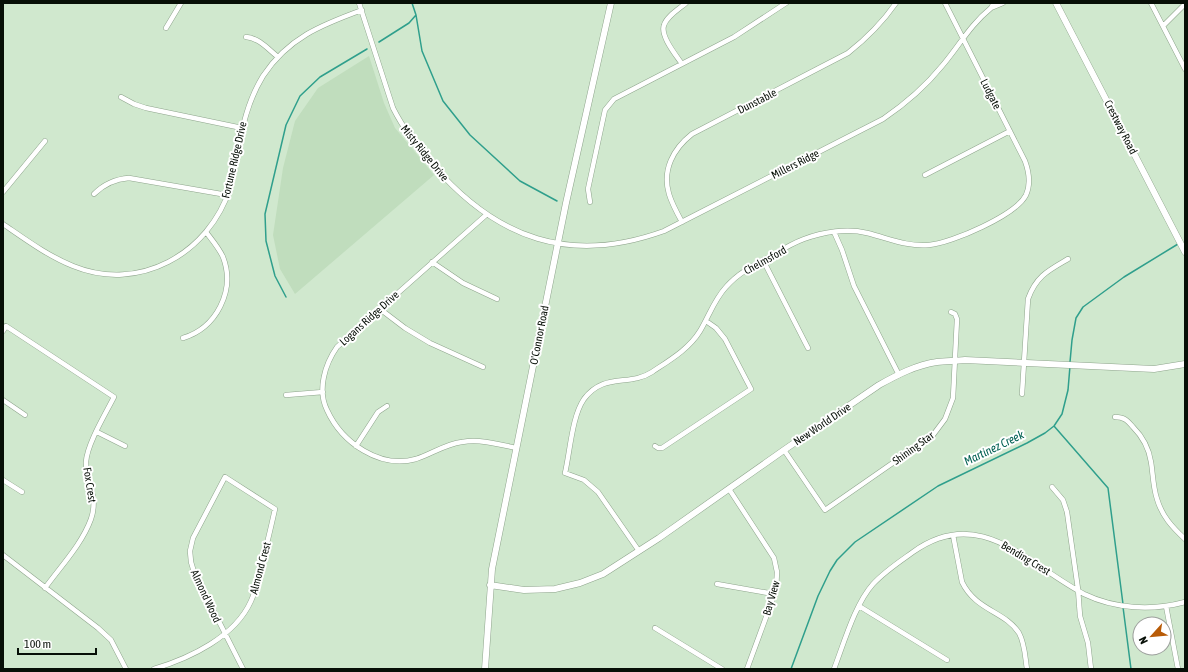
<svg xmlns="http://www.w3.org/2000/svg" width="1188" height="672" font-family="'Asap Condensed',sans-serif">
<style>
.built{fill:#c0ddbd}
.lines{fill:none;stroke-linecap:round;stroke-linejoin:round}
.stream{stroke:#2f9f8c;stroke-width:1.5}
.street-casing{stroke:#8ea48c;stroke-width:5.5}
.secondary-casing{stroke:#8ea48c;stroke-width:7}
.street{stroke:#fff;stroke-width:4.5}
.secondary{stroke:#fff;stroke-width:6}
.labels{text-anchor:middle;stroke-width:4;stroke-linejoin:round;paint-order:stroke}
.street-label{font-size:11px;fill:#070f07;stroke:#fff}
.water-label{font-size:12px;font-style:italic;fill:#006052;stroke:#fff}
</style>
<rect width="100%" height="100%" fill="#d0e8ce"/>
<path class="built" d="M369 56 384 103 395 128 434 175 295 294 280 269 273 235 283 168 295 121 318 88Z"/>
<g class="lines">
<path class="stream" d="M412 3 416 15 422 51 443 101 470 135 520 181 557 201
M379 42 409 23 416 15
M286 297 275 276 266 241 265 214 286 125 300 96 320 77 367 49
M1070 362 1072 340 1076 318 1083 307 1124 277 1178 244
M1054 426 1108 488 1123 604
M1123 607 1131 669
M791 669 818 596 830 571 837 560 855 542 938 486 1027 443 1045 433 1054 426 1062 414 1068 390 1070 366"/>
<g class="street-casing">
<path id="street" d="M359 3 393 108C404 130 418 147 433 165 497 239 570 265 664 231L883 119C905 104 925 87 942 66 959 46 970 25 991 8
M994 3 991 8 1003 3
M1151 3 1185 69
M1163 26 1185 4
M166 28 181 3
M246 37C259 38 268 49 278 57
M682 64C676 55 660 36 664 25 667 16 679 9 686 3
M121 97 134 104 146 108 242 128
M925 175 1010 131
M3 192 45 141
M94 194C104 184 115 179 129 178L227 195
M590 202 588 189 605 110 614 99 734 37 786 3
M486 215 337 347C325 364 317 390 327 410 342 443 380 469 416 459 432 454 445 444 462 442 480 439 498 444 516 448
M682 222C677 213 672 204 669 194 662 170 673 149 692 134L848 53C867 38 882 23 896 3
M3 224C25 239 48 256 73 266 139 293 209 254 230 188 233 179 234 169 236 159 242 129 247 102 263 76 288 38 321 25 362 10
M834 232 842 250 854 286 899 375
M763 260 808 348
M432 262 463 283 497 299
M380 309 405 328 430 343 483 367
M3 331 6 326 114 397C106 413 87 444 86 462 86 482 99 496 91 519 82 544 61 566 45 588
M183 338C216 328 236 291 223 257 219 248 212 240 206 232
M1022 394 1028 299C1036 276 1049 270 1068 259
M286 395 323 392
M3 400 25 415
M1115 417C1124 417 1127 420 1133 427 1142 436 1149 449 1151 462 1153 474 1153 487 1157 499 1162 516 1172 527 1185 539
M97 432 125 446
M356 446 378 412 387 406
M655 446 658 448H662L751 389 725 339 716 328 706 321
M784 450 825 510 933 435 945 419 953 398 957 319 955 314 951 312
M3 480 22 492
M1052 487 1063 500 1067 512 1078 589 1080 616 1088 643 1091 669
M729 489 774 558 777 572 776 590 747 669
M953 535 962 582C976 611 1005 611 1019 633 1025 644 1025 657 1027 669
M639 551 598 492 584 480 565 473C570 452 572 416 584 399 604 372 629 387 652 372 670 360 689 349 700 331 709 316 714 300 726 287 739 272 756 264 773 255 783 249 793 243 804 239 823 232 847 228 867 233 888 238 907 247 929 245 952 243 1016 215 1026 195 1031 184 1029 172 1025 161L945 3
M3 555 98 628 111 640 126 669
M717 584 774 594
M859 606 947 660
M1166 606 1178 669
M655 628 722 669
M154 669C190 658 235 637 251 601 257 588 259 575 262 562 267 545 271 527 275 509L225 477 193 538 190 551 191 562 194 572 243 669
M834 669C844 643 855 604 873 584 885 571 899 562 913 552 980 504 1027 564 1084 594 1115 609 1152 611 1185 602"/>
</g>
<g class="secondary-casing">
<path id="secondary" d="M1056 3 1185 252
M490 585 524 590 555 589 580 583 603 574 659 538 784 450 879 385C897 375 916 365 937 362 946 361 955 361 965 360L1154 369 1185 364
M485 669 492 569 566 203 611 3"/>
</g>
<use href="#street" class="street"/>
<use href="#secondary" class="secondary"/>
</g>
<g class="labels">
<g class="street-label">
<text transform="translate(991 94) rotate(63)" y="4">Ludgate</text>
<text transform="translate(757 101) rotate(-27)" y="4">Dunstable</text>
<text transform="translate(1121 127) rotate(63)" y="4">Crestway Road</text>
<text transform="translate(425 153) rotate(51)" y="4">Misty Ridge Drive</text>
<text transform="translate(234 160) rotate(-77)" y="4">Fortune Ridge Drive</text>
<text transform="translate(795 164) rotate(-27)" y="4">Millers Ridge</text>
<text transform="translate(765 260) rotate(-29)" y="4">Chelmsford</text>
<text transform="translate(369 318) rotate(-42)" y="4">Logans Ridge Drive</text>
<text transform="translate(539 335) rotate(-79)" y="4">O'Connor Road</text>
<text transform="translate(822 424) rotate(-34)" y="4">New World Drive</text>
<text transform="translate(913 448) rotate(-36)" y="4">Shining Star</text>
<text transform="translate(90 485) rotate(81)" y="4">Fox Crest</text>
<text transform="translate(1026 558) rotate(31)" y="4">Bending Crest</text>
<text transform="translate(260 568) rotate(-75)" y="4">Almond Crest</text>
<text transform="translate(206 596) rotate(65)" y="4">Almond Wood</text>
<text transform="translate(771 598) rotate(-74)" y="4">Bay View</text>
</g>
<g class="water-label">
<text transform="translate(994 448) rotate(-26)" y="4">Martinez Creek</text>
</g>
</g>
<rect width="1188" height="672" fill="none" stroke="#070f07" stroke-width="8"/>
<g transform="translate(1152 636) rotate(243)"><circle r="19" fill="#ffffff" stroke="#9c9f9c"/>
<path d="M0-3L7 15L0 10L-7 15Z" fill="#b85b07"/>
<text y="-6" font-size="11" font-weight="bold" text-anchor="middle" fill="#070f07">N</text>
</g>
<path d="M18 648v6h78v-6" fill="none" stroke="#070f07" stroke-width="2"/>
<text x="24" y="648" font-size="12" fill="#070f07" stroke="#ffffff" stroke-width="3" paint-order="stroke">100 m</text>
</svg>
